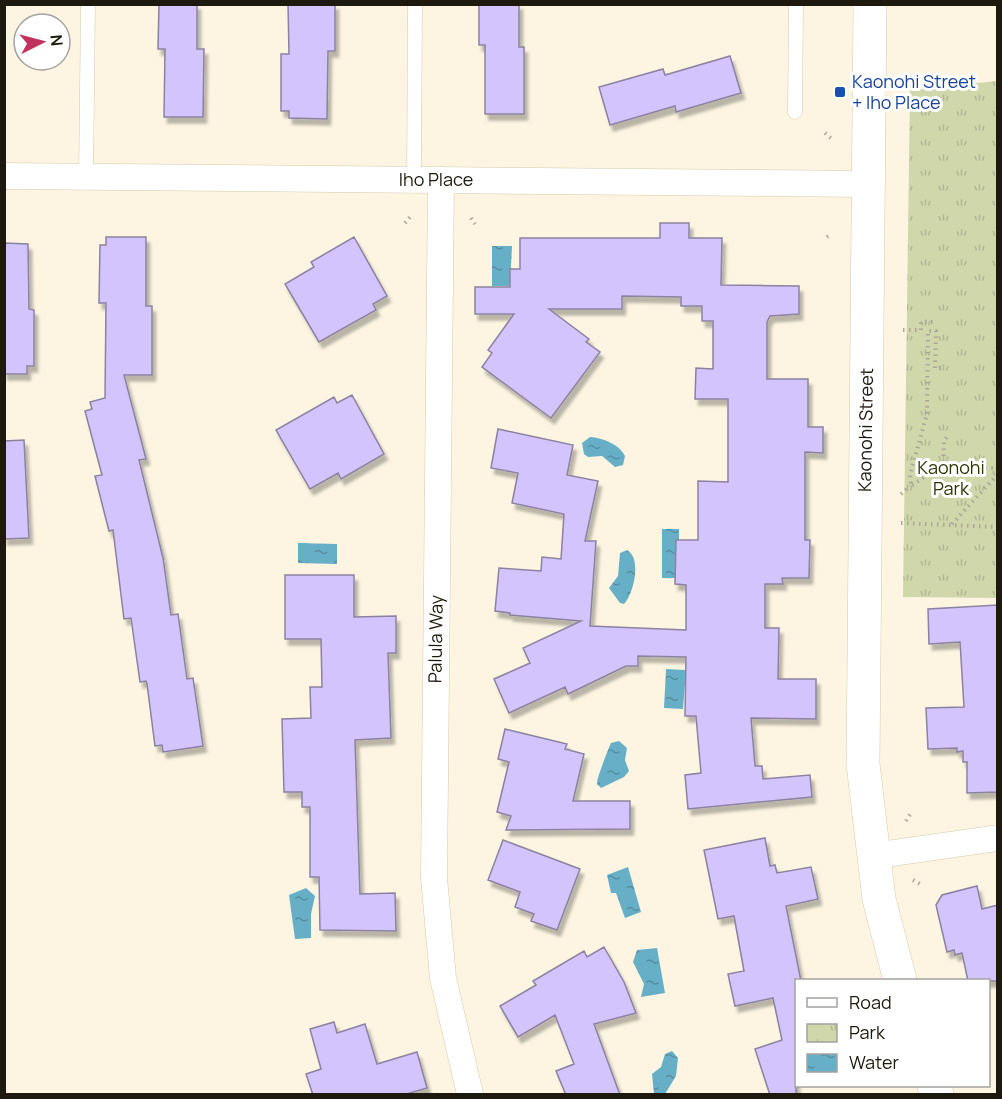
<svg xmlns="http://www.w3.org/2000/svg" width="1002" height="1099" font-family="Manrope,sans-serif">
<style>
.park{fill:url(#park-tufts)}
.water{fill:url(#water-ripples)}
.building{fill:#d4c4fd;stroke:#8a82a0;stroke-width:1.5;filter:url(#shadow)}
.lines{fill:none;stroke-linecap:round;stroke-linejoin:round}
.service-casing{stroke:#d7caaa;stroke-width:15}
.minor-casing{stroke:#d7caaa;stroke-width:27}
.tertiary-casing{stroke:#d7caaa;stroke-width:34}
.path{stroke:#ada696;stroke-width:4;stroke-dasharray:1.5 4.5;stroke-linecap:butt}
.service{stroke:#fff;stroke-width:14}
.minor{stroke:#fff;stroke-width:26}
.tertiary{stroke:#fff;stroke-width:33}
.transit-dot{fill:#1a4fb4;stroke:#fff;stroke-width:2}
.labels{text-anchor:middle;stroke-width:6;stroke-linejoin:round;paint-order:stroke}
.transit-label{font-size:18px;fill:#164399;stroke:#fff;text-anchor:start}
.street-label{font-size:18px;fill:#1e190e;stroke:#fff}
.park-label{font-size:18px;fill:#2e3404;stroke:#fff}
</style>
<defs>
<pattern id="park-tufts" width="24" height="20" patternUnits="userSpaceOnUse" patternTransform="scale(1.5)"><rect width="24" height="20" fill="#cfd7ab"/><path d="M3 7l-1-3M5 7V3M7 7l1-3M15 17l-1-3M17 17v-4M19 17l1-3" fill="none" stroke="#b1b892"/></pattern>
<pattern id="water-ripples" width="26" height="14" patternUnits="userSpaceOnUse" patternTransform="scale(1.5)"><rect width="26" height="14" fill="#67afc7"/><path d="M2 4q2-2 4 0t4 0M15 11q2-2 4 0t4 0" fill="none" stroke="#548ea0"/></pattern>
<filter id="shadow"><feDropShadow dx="3.5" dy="6" stdDeviation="1.5" flood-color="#0004"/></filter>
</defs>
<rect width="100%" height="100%" fill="#fdf5e2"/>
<path class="park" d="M997 81V598L903 597 910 90Z"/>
<path class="water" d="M492 246H512L510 286H492Z
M590 437C603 438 619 444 625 456L623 465 615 467 602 456 588 457 584 454 582 443Z
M662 529H679V540H676V578H662Z
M298 543 337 544V564L298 563Z
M627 550C642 558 634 593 624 604L620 603 609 588 618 576 620 553Z
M666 669 686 670 683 709 664 708Z
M619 741 627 748 625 760 629 771 624 777 601 788 597 784C596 780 609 747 611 743Z
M628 867 641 912 625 918 616 893H611L607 875Z
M306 888 315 896 311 914V938L295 939 289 895Z
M657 948 665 993 641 997 644 984 633 962 637 950Z
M672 1051 678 1058 676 1076 665 1094H654L652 1074 661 1067 665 1054Z"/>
<path class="building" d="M159 4H197V49H204L203 117H164L165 49H158Z
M288 4H335V51H328L327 119 289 118V111H281V54H289Z
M479 4H519V47H524V114H485V45H479Z
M730 56 741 93 676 112 675 106 610 125 599 87 663 69 665 75Z
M660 223H689V238H722L721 285 799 286V314L770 316 767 322V379H808V427H823V453L805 452V540H810L809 578H782L783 584H765V628H779L778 679H816V719L751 718 755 766H762L763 779 810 775 812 797 688 809 685 775 701 773 696 716H685L686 657 638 656V666H626L568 694 565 687 509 713 494 679 530 663 523 648 581 621 510 615V613L495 611 499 568 541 571 542 557 561 559 564 514 512 503 518 473 491 468 498 429 573 445 567 475 598 481 585 541H596L590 626 686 630V585L675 584 676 540H698V481L728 482V399H695L696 368 713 369V321H702V306H681V297L622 296V309H549L589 339 586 342 600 352 551 418 482 367 492 353 488 350 514 314H475V287H510V269H520V238H660Z
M106 237H146V306H152V375H124L146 459 139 460 163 558 171 615 178 614 187 679 193 678 203 746 163 752 162 745 155 746 147 684 146 681 140 682 131 618 124 619 113 530 109 531 95 476 102 475 85 411 92 409 90 402 105 398 106 303H99L100 245H106Z
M354 237 387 296 373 304 376 310 319 342 285 284 314 267 311 262Z
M4 243 28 244 29 309 34 310V366H27V374H4Z
M352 395 384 454 341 479 338 473 310 489 276 430 334 397 337 403Z
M24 440 29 538 4 539V441Z
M285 575H354V617L396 616V653H388L391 738 355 740 360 894 395 893 396 931 320 930 319 877H310V807H302V792H284L282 719 311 718 310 687H322L321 639H285Z
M998 605V792L967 793V762H963V751L957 752V748L928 749 926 708 964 707 960 642 929 644 928 609Z
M505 729 567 744 565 749 584 754 573 801H630V829L506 830 511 816 497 812 509 762 498 759Z
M765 838 770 866 775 865 777 873 811 867 818 899 786 906 801 981H796V1095H770L755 1049 782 1040 773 998 735 1006 728 974 744 971 734 916 718 919 704 850Z
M503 840 580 869 557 930 531 921 534 914 515 907 520 892 488 880Z
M977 886 982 909 998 905V981H968L962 953 955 955 954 950 947 952 936 905 942 895Z
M604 947 624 982 636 1013 594 1024 620 1095H566L556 1071 574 1064 555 1015 518 1037 500 1006 536 985 533 981 584 951 587 957Z
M334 1022 337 1033 365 1024 377 1064 417 1052 427 1088 403 1095H313L306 1074 321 1069 310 1029Z"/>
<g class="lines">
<g class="service-casing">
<path id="service" d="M795 112 796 4
M86 177 88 4
M414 180 415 4"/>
</g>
<g class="minor-casing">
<path id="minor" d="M4 176 868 184
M441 180 434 878 443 978 470 1094
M872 856 998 838"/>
</g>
<g class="tertiary-casing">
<path id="tertiary" d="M870 4 863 764 879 899 900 980
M934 1086 937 1094"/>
</g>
<path class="path" d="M825 133 832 139
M471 218 475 224
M405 223 410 217
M827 237 831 234
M903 330H921V322H933
M941 368H935L936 331H928L927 414 910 475 911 486 936 469 998 468
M943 468 944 441 949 434
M901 494 911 486
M901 523 998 527
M952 524 998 474
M906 821 911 813
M913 880 922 885"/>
<use href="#service" class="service"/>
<use href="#minor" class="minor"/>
<use href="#tertiary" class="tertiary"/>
</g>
<rect class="transit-dot" x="834" y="86" width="12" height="12" rx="3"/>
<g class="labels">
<g class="transit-label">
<text x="852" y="88">Kaonohi Street<tspan x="852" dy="21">+ Iho Place</tspan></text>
</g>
<g class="street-label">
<text x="436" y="186">Iho Place</text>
<text transform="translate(866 430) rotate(-89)" y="6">Kaonohi Street</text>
<text transform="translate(436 639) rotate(-89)" y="6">Palula Way</text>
</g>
<g class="park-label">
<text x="951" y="474">Kaonohi<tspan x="951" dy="21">Park</tspan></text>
</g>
</g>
<rect width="1002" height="1099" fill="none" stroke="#1e190e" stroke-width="12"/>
<rect x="795" y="979" width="195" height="108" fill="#ffffff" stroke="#a5a39f" stroke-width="1.5"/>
<rect x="807" y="998" width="30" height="9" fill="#ffffff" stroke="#a5a39f" stroke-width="1.5"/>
<text x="849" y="1009" font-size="18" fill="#1e190e">Road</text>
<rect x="807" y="1024" width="30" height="18" fill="url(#park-tufts)" stroke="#a5a39f" stroke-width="1.5"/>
<text x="849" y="1039" font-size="18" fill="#1e190e">Park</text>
<rect x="807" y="1054" width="30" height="18" fill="url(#water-ripples)" stroke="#a5a39f" stroke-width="1.5"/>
<text x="849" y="1069" font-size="18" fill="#1e190e">Water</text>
<g transform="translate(42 42) rotate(84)"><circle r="28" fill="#ffffff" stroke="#a5a39f" stroke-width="1.5"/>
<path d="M0-4.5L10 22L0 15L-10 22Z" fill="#c1335e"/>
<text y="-9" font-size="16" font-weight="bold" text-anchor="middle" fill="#1e190e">N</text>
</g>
</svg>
